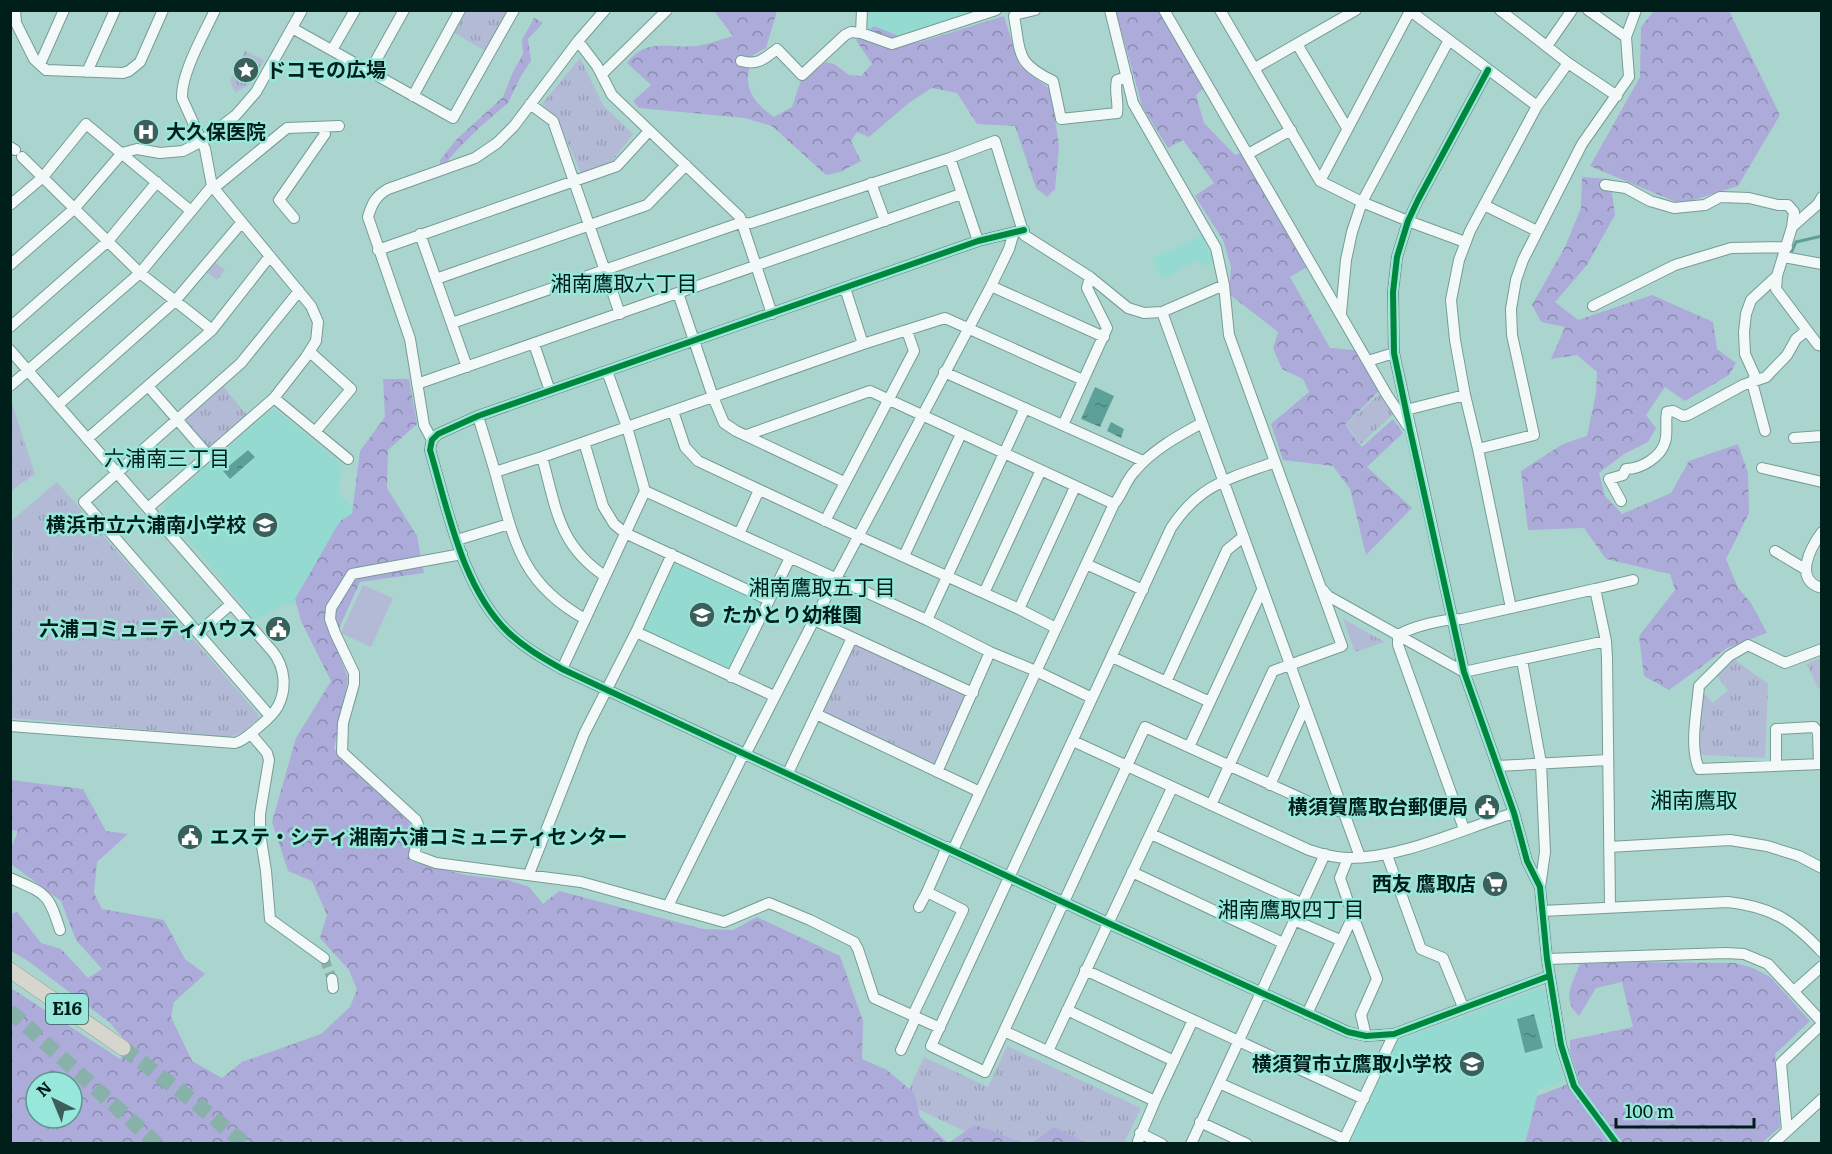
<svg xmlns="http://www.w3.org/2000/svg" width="1832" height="1154" font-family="Literata,'Noto Sans JP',serif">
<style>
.built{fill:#95dad0}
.grass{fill:url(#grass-tufts)}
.forest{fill:url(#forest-crowns);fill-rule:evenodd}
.garden{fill:#b3bad5}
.water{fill:url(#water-ripples)}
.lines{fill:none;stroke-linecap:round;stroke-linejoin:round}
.stream{stroke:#5ca097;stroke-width:3}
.minor-tunnel{stroke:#88b1aa;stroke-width:10;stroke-dasharray:10 5;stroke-linecap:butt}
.highway-tunnel{stroke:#88b1aa;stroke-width:15;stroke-dasharray:15 8;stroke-linecap:butt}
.minor-casing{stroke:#779b95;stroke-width:12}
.highway-casing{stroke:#8c9a90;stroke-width:16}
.minor{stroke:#f2f9f8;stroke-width:10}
.highway{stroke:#d6d6ce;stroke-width:15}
.cycleway-casing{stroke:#98e7db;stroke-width:10}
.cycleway{stroke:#00873e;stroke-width:6}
.labels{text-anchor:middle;stroke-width:5;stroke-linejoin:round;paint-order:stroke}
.shield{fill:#98e7db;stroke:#2e5b55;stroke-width:1.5}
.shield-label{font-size:18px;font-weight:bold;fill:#001f1b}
.poi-label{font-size:20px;font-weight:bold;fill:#001f1b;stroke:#98e7db;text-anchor:end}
.neighbourhood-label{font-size:21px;fill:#001f1b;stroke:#98e7db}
.quarter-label{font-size:22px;fill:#001f1b;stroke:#98e7db}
</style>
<defs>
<pattern id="grass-tufts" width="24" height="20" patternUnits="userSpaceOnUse" patternTransform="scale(1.5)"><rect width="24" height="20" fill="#b3bad5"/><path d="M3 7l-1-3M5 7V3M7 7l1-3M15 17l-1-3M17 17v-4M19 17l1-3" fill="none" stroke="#989fb6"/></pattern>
<pattern id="forest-crowns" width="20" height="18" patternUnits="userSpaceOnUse" patternTransform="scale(1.5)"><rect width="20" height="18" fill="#adabd9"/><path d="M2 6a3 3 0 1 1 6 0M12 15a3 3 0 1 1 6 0" fill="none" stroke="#8a8baf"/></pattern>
<pattern id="water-ripples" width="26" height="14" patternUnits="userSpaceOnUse" patternTransform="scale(1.5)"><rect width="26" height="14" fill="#5ca097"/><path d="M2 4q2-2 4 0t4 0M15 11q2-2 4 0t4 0" fill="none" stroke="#4a827a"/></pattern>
</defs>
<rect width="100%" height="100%" fill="#aad5ce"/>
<path class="built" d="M865 11H987L890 42 865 31Z
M1202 234 1214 261 1201 267 1198 260 1162 279 1152 259Z
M271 410H276L341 463 339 496 346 500 356 512 308 602 285 604 254 620 241 606 242 604 164 510 165 503Z
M673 557 766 599 730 673 638 632Z
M1541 988 1546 991 1554 1045 1564 1082 1538 1090 1527 1143 1348 1144 1394 1042Z"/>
<path class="grass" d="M467 11H509L485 51 454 33Z
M245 51 264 60 250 84 235 93 230 81Z
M580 58 603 105 633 134 610 164 581 173 557 118 542 104Z
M213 261 225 270 217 280 205 271Z
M222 385 247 415 207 451 181 422Z
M1379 394 1393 414 1361 444 1346 425Z
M11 401 35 474 11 491H10Z
M57 482 258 714V719L243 732 229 737 11 718 10 586 13 557 11 521Z
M1343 619 1385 642 1355 652Z
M854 642 966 696 937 765 823 712Z
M1821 658V687L1818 689 1807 664Z
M1734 659 1768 684 1765 758 1703 755 1696 744 1702 691 1713 703 1728 690 1717 676Z
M1007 1046 1141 1108 1124 1143 992 1144 903 1102 924 1057 988 1087Z"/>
<path class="forest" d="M714 11H777L766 48 753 55C742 85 749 99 774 117L792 107 801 80 826 62 834 64 849 75 861 76 872 64 856 40 874 26 899 36 920 42 1004 16 1019 65 1051 90 1059 146 1055 189 1047 197 1036 188 1015 126 977 124 957 93 932 88 910 102 869 137 857 132 851 141 861 161 840 172 826 175 772 126 745 118 639 108 633 101 651 85 627 63C648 36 669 49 697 46 709 44 722 39 733 36Z
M1116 11H1159L1204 88 1196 95 1204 123 1235 155 1241 153 1307 267 1290 277 1330 348 1355 350 1379 391 1345 425 1362 447 1393 419 1403 433 1367 467 1412 508 1366 555 1350 489 1333 466 1283 460 1271 424 1309 392 1303 379 1282 369 1273 348 1278 332 1229 294 1231 267 1223 240 1195 196 1214 183 1183 140 1168 148 1142 106Z
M1654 11H1729L1780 115 1738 186 1681 204 1590 166 1640 77 1641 27Z
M534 18 543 23 528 39 531 61 521 76 508 103 481 126 456 151 446 163 440 164V160L457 139 503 97 513 72 523 54 522 40Z
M1582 177 1610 179 1615 215 1587 265 1555 302 1578 320 1652 295 1713 322 1717 349 1736 363 1729 375 1685 401 1665 387 1646 415 1656 428 1648 442 1624 454 1599 473 1605 496 1622 514 1671 493 1689 461 1738 444 1748 473 1749 513 1726 559 1738 588 1751 603 1767 633 1727 648 1669 690 1644 676 1639 636 1675 590 1670 574 1606 559 1584 528 1528 530 1521 471 1563 444 1587 436 1596 393 1597 372 1577 355 1551 359 1565 327 1541 322 1532 305 1565 247 1581 208Z
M383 379H409L417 424 388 450 387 488 417 536 424 573 360 582 340 626 335 643 348 679 334 749 409 822 412 838 410 861 466 875 508 880 529 887 543 904 559 891 703 929 733 930 757 917 840 956 863 1021 862 1059 887 1070 914 1093 920 1117 948 1143H11V988L120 1059 130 1046 109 1022 28 961 11 951V914L17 912 41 943 61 949 88 978 102 969 76 940 61 901 11 864 10 851 18 831 11 830V780L83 789 106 831 128 834 97 862 94 893 102 909 164 920 185 959 205 974 174 1002 171 1017 192 1061 222 1078 242 1062 321 1034 350 1007 357 990 349 970 320 938 327 915 312 881 288 871 272 822 296 738 331 681 301 621 295 599 340 521 352 514 360 451 385 417ZM36 1082H72V1118H36Z
M1624 962 1735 963 1753 968 1770 977 1810 1021 1775 1054 1780 1127 1762 1143 1525 1144 1537 1096 1579 1080 1570 1051V1040L1633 1027 1622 982 1596 988 1579 1016C1561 999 1572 984 1580 964Z
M975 1125 1024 1143H948Z
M1054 1127 1087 1143H1032Z"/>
<path class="garden" d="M363 585 393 598 371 647 341 633Z"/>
<path class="water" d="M1095 387 1114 396 1100 427 1081 419Z
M1111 422 1124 429 1121 438 1107 431Z
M248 450 255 457 230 479 223 471Z
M1534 1014 1543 1048 1525 1053 1517 1019Z"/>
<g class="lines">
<path class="stream" d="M1792 251 1796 242 1822 236"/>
<path class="minor-tunnel" d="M324 958 332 979
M1574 1086 1617 1144"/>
<path class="highway-tunnel" d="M10 1011 157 1144
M123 1048 192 1100 245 1144"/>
<g class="minor-casing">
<path id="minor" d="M15 10 16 23 34 59 46 70 123 73 129 71 140 62 163 10
M1016 10 1018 14 1035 10
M1110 10 1133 103 1216 248 1224 285 1229 335 1342 646 1273 671 1211 805
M1164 10 1387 395 1407 425
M1220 10 1320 181 1362 202 1408 221 1465 242
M1409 10 1537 106
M1500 10 1568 63 1617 96
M1588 10 1626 37
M1018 14 1014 16C1021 55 1016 63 1053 81L1061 119 1117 113C1119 102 1114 91 1117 80L1127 77
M292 28 453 118 514 10
M861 33 862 10
M578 41 597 66 612 95 740 217 772 314
M1297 44 1347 128
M1547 46 1572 10
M332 50 355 10
M741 61C758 66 765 58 777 49L802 75 845 35 851 32 861 33 892 44 996 10
M40 64 64 10
M1255 68 1356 10
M1488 70 1418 200 1408 221 1397 257 1393 292 1394 353 1464 672 1514 813 1527 861 1540 887 1547 959 1561 1045 1574 1086
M370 71 404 10
M87 72 115 10
M602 74 667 10
M413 96 460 10
M530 104 553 121 620 314
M10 147 15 150
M1248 154 1291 130
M22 157 140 273 212 330
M950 158 978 241
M1320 181 1410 11
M871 183 885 221
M1605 185 1626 188 1650 201 1674 208 1705 205 1720 197 1749 198 1778 205H1788L1794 212 1792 227
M214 188 287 128 339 126
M1822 197 1818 204 1792 227 1777 276 1776 289 1818 345 1822 346
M10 205 43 177 86 124 191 211
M1484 205 1537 231
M294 218 279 200 325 134 323 127
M1024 230 978 241 478 416 438 434 432 440 430 450C448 510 462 588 509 633 525 648 543 658 562 669L1108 923 1348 1032 1366 1036 1394 1034 1549 976
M420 234 467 367
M378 250 617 166 649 131
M1784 257 1822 264
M10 265 74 209 122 153 137 149 160 153 183 151 202 141 236 115 256 92 302 10
M436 279 647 205 686 165
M991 286 1104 337
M845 288 863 344
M678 293 713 397 724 423 736 431 844 482
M1593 306 1675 265 1731 248 1787 247
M1162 312 1360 857
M1341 313 1346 260 1352 232 1362 202 1449 40
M452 323 737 224 751 223 950 158 995 141 1024 235 1090 277 1128 308 1144 313 1162 312 1224 285
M10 327 108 241 157 182
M534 344 550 391
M10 350 273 652C285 667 287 689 278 706 273 716 263 723 255 730 249 735 243 741 235 743L10 726
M310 352 351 389 315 432
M1368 361 1394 353
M944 372 1143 461
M417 384 961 194
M10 386 140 273 212 186
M148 386 208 455
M274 398 348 459
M58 405 175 301 242 222
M1406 410 1465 395
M673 411 685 447 698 461 858 536 1019 609 1056 628
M478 416C485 440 493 463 499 487 516 549 526 586 585 619
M1063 425 1107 328 1087 288 1090 277
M1765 431 1752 382 1755 376 1745 354 1744 332 1746 314 1751 300 1777 276
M747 435 870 391 1114 504
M1794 438 1822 436
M87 439 212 330 270 256
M432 440 424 425 410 339 368 217C372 203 376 196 388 189L475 158 497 143 514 126 578 41 605 10
M584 442 603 506 614 524 625 533 769 600
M1478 449 1534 435 1512 335 1511 309 1516 280 1523 260 1582 144 1629 77 1626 37 1636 10
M542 457C556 507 558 545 605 576
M1275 462C1228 479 1200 484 1171 528L931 1046 985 1072 1145 727 1322 808 1344 812
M1762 468 1822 482
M495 472 542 457 863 344 945 318 1083 380
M645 491 927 620 990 652 1036 671 1092 698
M1621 501 1609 479 1623 475 1626 469C1641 469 1661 457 1665 442 1668 433 1665 422 1667 412L1673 411 1683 416 1688 415 1743 385 1766 377 1787 355 1796 339 1806 331
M148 508 274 398 306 357 316 341 318 322 311 306 212 186 205 149 182 98C181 73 204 34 215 10
M825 521 914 351 907 331
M1822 532C1810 548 1793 581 1822 588
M739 534 759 490
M457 540 509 524
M1775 551 1805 569
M462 554 352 574 331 608 330 619 335 633 354 673V684L343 723 342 752 416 820 420 830 414 855 436 863 581 882 724 922 769 903 810 920 854 942 858 949 874 998 940 1028
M904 556 961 434
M1086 564 1143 590
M1595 589 1633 580
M1323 590 1328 596 1464 672 1606 641
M984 593 1041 470
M1511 608 1478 449 1465 395 1455 340 1451 300 1459 260 1470 231 1537 106 1568 63
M1019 609 1075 487
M814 620 973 693
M927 620 1025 408
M636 632 774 696
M198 633 231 604
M1822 649 1785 663 1748 645 1729 656 1699 686C1697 711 1689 746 1699 769L1822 764
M1112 657 1210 702
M1522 660 1541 763 1545 852 1540 887
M562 669 645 491 627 427 607 371
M731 677 790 558
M1166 682 1227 550 1243 537
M816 714 980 792
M270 716 84 502 241 363 299 291
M251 734 267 753 269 760 260 814V833L266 871 270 919 324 958
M1073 741 1309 850C1321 854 1336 858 1349 858 1403 858 1462 829 1514 813
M1189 747 1262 590
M746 753 814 620 991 286 1009 249 1014 232
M1776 765V729L1814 727 1818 732 1819 764
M1497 766 1608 760
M937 772 990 652
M788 773 852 638
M1270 785 1305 707
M1464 829 1398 645V635C1414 626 1443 619 1462 619L1595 589 1606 641 1607 658 1610 908
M1151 834 1301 903
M1609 847 1730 840 1767 846 1799 856 1822 868
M953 850 1114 504C1122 495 1125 482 1134 472 1152 450 1178 436 1202 423
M1387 855 1421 949 1443 958 1463 1007
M1348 858 1340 878 1353 916 1377 979 1361 1015 1366 1036
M1132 872 1283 943
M529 874 584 734 636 632 672 554
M10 878C46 894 48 892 60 930
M668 906 744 753
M919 907 927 892
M1542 911 1728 902C1772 907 1792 920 1822 952
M1294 920 1340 940
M1547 959 1726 953 1744 954 1768 964 1822 1022
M1085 970 1364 1099
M332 979 333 988
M1794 991 1822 966
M1067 1010 1174 1061
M1307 1014 1353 916
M913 1015 963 910 927 892 947 847
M1004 1031 1155 1101
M901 1050 916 1017
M1048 1051 1172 788
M1219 1083 1344 1139
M1200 1122 1247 1144
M1787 1130 1781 1063 1822 1024
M1140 1133 1162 1144
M1138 1141 1155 1101 1193 1020
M1191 1144 1325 854
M1342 1144 1394 1034
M1773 1144 1822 1099"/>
</g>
<g class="highway-casing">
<path id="highway" d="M10 970 123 1048"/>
</g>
<use href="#minor" class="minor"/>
<use href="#highway" class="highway"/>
<g class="cycleway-casing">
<path id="cycleway" d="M1488 70 1418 200 1408 221 1397 257 1393 292 1394 353 1410 430 1464 672 1514 813 1527 861 1540 887 1547 959 1561 1045 1574 1086 1617 1144
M1024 230 978 241 478 416 438 434 432 440 430 450C448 510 462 588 509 633 525 648 543 658 562 669L1108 923 1348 1032 1366 1036 1394 1034 1549 976"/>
</g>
<use href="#cycleway" class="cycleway"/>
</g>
<defs>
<g id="sight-disc" transform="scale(1.35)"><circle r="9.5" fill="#3b5f5a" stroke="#98e7db"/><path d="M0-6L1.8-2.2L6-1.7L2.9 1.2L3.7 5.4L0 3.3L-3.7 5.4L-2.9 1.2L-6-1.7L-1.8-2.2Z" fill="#fff"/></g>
<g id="hospital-disc" transform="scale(1.35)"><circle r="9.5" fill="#3b5f5a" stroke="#98e7db"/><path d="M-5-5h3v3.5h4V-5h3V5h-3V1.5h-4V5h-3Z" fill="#fff"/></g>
<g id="school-disc" transform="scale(1.35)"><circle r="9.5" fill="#3b5f5a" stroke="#98e7db"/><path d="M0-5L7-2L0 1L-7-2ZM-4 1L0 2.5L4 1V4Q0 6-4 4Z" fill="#fff"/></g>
<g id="civic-disc" transform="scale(1.35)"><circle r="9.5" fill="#3b5f5a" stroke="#98e7db"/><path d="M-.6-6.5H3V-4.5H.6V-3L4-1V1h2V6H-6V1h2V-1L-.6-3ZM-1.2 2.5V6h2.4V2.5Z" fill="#fff"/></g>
<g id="supermarket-disc" transform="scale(1.35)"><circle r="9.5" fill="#3b5f5a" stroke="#98e7db"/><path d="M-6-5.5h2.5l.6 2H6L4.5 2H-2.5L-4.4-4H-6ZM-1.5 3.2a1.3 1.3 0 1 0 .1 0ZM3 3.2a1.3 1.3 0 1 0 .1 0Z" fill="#fff"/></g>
</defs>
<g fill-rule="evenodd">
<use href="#sight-disc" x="246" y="70"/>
<use href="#hospital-disc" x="146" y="132"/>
<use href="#school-disc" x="265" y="525"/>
<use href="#school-disc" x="702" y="615"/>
<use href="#civic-disc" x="278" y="629"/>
<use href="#civic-disc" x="1487" y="807"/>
<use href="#civic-disc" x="190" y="837"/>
<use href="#supermarket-disc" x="1495" y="884"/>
<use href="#school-disc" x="1472" y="1064"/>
</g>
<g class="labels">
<rect class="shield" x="46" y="994" width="42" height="30" rx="4.5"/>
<g class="shield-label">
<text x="67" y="1015">E16</text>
</g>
<g class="poi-label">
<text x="266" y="77" text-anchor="start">ドコモの広場</text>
<text x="166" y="139" text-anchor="start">大久保医院</text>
<text x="246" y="532">横浜市立六浦南小学校</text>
<text x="722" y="622" text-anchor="start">たかとり幼稚園</text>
<text x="258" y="636">六浦コミュニティハウス</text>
<text x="1468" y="814">横須賀鷹取台郵便局</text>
<text x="210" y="844" text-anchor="start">エステ・シティ湘南六浦コミュニティセンター</text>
<text x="1476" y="891">西友 鷹取店</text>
<text x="1452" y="1071">横須賀市立鷹取小学校</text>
</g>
<g class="neighbourhood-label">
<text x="624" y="291">湘南鷹取六丁目</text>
<text x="167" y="466">六浦南三丁目</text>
<text x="822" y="595">湘南鷹取五丁目</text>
<text x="1291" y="917">湘南鷹取四丁目</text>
</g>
<g class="quarter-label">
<text x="1694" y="808">湘南鷹取</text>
</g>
</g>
<rect width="1832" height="1154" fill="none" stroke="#001f1b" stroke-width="24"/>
<g transform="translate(54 1100) rotate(317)"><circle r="28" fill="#98e7db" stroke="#5b978e" stroke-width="1.5"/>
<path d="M0-4.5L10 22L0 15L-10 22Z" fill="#3b5f5a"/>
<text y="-9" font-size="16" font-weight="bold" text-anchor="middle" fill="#001f1b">N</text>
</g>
<path d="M1616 1118v9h138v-9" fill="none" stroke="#001f1b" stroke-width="3"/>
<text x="1625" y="1118" font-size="18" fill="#001f1b" stroke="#98e7db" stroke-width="4.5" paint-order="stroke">100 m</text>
</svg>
